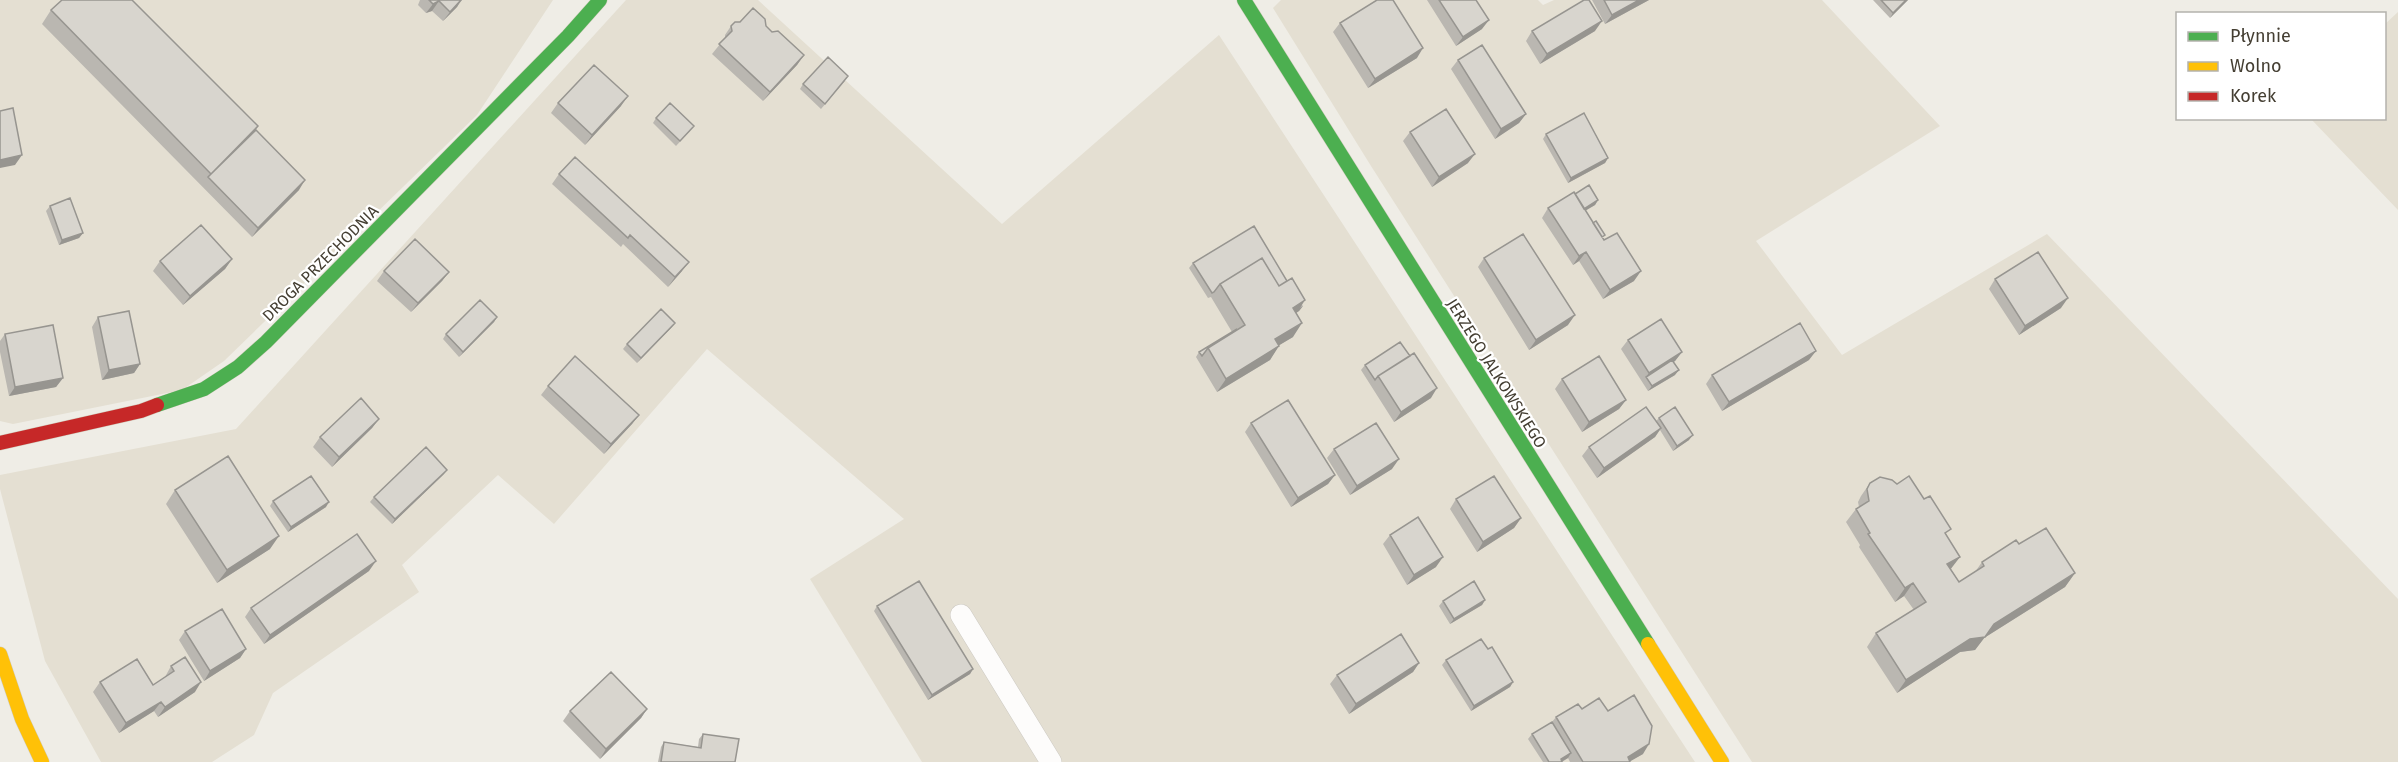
<svg xmlns="http://www.w3.org/2000/svg" width="2398" height="762" font-family="'Fira Sans',sans-serif">
<style>
.residential{fill:#e4dfd2}
.lines{fill:none;stroke-linecap:round;stroke-linejoin:round}
.lane-casing{stroke:#cdcac3;stroke-width:22}
.fast-casing{stroke:#d0ccbd;stroke-width:15}
.slow-casing{stroke:#d0ccbd;stroke-width:15}
.jam-casing{stroke:#d0ccbd;stroke-width:15}
.lane{stroke:#fdfcfb;stroke-width:21}
.fast{stroke:#4caf50;stroke-width:14}
.slow{stroke:#ffc107;stroke-width:14}
.jam{stroke:#c62828;stroke-width:14}
.wall{fill:#bab7b1}
.shaded-wall{fill:#979590}
.building{fill:#d8d5ce;stroke:#979590;stroke-width:1.5}
.labels{text-anchor:middle;stroke-width:4.5;stroke-linejoin:round;paint-order:stroke}
.street-label{font-size:16px;fill:#443e32;stroke:#fff}
</style>
<rect width="100%" height="100%" fill="#efede6"/>
<path class="residential" d="M0 0H553L477 115 224 361 182 390 13 424 0 421Z
M626 0H758L1002 224 1219 35 1695 762H922L810 579 904 519 707 349 554 524 498 475 402 565 419 592 273 693 254 735 212 762H101L45 661 0 489V475L236 429Z
M1281 0H1538L1543 5 1554 0H1822L1940 126 1756 241 1842 355 2047 234 2398 599V762H1752L1371 166 1273 8Z
M2398 12V210L2311 119 2384 118 2385 24Z"/>
<g class="lines">
<g class="lane-casing">
<path id="lane" d="M961 615 1051 762"/>
</g>
<g class="fast-casing">
<path id="fast" d="M1244 0 1648 644
M157 405 204 389 238 367 266 342 568 36 600 0"/>
</g>
<g class="slow-casing">
<path id="slow" d="M1648 644 1722 762
M0 654 22 719 42 762"/>
</g>
<g class="jam-casing">
<path id="jam" d="M0 443 141 411 157 405"/>
</g>
<use href="#lane" class="lane"/>
<use href="#fast" class="fast"/>
<use href="#slow" class="slow"/>
<use href="#jam" class="jam"/>
</g>
<path class="wall" d="M420 0H462L457 7 443 21 432 11 426 13 418 5Z
M1427 0H1476L1482 29 1456 46Z
M1592 0H1649L1605 24Z
M1873 0H1908L1890 18Z
M51 10 258 126 256 130 299 190 252 237 42 24Z
M740 22 766 26 772 32 804 55 797 65 763 101 712 54 725 38V35L731 26Z
M1340 23 1417 58 1368 88 1333 32Z
M1532 31H1595L1540 64 1526 41Z
M1458 60 1526 114 1519 123 1495 139 1451 69Z
M845 81 821 109 800 89 803 84Z
M558 103 621 106 585 145 551 113Z
M656 118 690 131 676 146 653 123Z
M1410 132 1468 163 1432 187 1403 141Z
M1546 134 1608 158 1605 163 1568 183 1543 139Z
M559 174 682 271 668 287 623 244 621 247 552 184Z
M1575 194 1598 200 1595 205 1585 211 1602 238 1634 281 1603 299 1579 261 1573 265 1542 218 1548 208Z
M50 206 83 233 79 238 59 245 46 211Z
M1484 258 1568 325 1529 350 1478 267Z
M232 259 225 269 183 305 153 271 160 261Z
M1193 263 1302 305 1303 306 1299 311 1296 313 1293 337 1279 345 1270 360 1217 392 1196 357 1199 352 1232 332 1211 297 1208 298 1189 268Z
M384 271 449 272 442 281 411 312 377 281Z
M1995 279 2061 308 2019 335 1989 289Z
M98 317 140 364 134 373 102 380 92 327Z
M497 317 494 322 459 357 443 339 446 334Z
M675 323 671 328 637 363 623 349 627 344Z
M5 334 63 378 56 387 9 396 0 352V341Z
M1628 340 1682 352 1675 361 1673 362 1675 375 1648 391 1621 349Z
M1809 360 1722 411 1706 384 1712 375Z
M1365 365 1431 398 1394 422 1361 370Z
M1562 379 1626 400 1619 409 1582 432 1555 389Z
M548 386 639 415 632 424 604 454 541 395Z
M1659 418 1689 440 1673 451 1660 430 1655 437 1597 478 1582 456 1589 447 1656 421Z
M379 419 372 428 332 467 313 447 320 437Z
M1251 423 1335 475 1328 484 1291 507 1245 432Z
M1334 449 1392 469 1350 495 1327 458Z
M444 474 392 524 370 502 374 497Z
M1870 483 1947 535 1951 569 1959 582 1975 572 1982 562 2019 544 2075 573 2065 587 1984 638 1975 650 1960 652 1897 693 1867 647 1876 633 1914 610 1904 596 1895 602 1859 547 1860 545 1846 522 1856 509 1859 507 1858 502 1861 496Z
M175 490 270 549 217 583 166 504Z
M1456 499 1521 518 1514 528 1477 552 1450 509Z
M273 501 326 507 288 532 270 506Z
M1390 535 1436 567 1407 585 1383 544Z
M369 571 264 644 245 617 251 608Z
M1485 600 1482 605 1450 624 1439 606 1443 601Z
M877 606 973 669 970 674 928 700 874 611Z
M185 631 246 649 240 658 204 681 179 640Z
M1446 660 1513 682 1510 687 1471 711 1442 665Z
M1419 663 1413 672 1349 714 1330 684 1337 675Z
M171 666 195 692 158 717 154 711 119 733 93 692 100 682 153 685 165 677Z
M647 709 641 718 600 759 563 721 570 711Z
M1582 709 1608 711 1643 754 1630 761V762H1570L1568 758 1562 762H1543L1528 739 1532 734 1552 722 1556 717Z
M703 734 735 762H658L661 747 664 742 698 747 699 739Z"/>
<path class="shaded-wall" d="M461 0 457 7 443 21 450 12Z
M1639 0H1649L1605 24 1612 15Z
M1906 0H1908L1890 18 1893 13Z
M439 1 432 11 426 13 433 4Z
M1489 20 1482 29 1456 46 1463 37Z
M1602 21 1595 31 1540 64 1547 54Z
M1423 48 1417 58 1368 88 1375 79Z
M804 55 797 65 763 101 770 92Z
M628 96 621 106 585 145 592 135Z
M1526 114 1519 123 1495 139 1501 129Z
M1475 154 1468 163 1432 187 1439 177Z
M22 155 15 165 0 168V160Z
M1608 158 1605 163 1568 183 1571 178Z
M305 180 299 190 252 237 258 228Z
M1598 200 1595 205 1576 216 1580 211Z
M83 233 79 238 59 245 62 240Z
M1586 252 1579 261 1573 265 1579 256Z
M232 259 225 269 183 305 190 296Z
M689 262 682 271 668 287 675 277Z
M1641 271 1634 281 1603 299 1610 290Z
M449 272 442 281 411 312 418 303Z
M2068 298 2061 308 2019 335 2025 326Z
M1305 300 1300 308 1303 306 1299 311 1284 321 1293 308Z
M1575 315 1568 325 1529 350 1536 340Z
M497 317 494 322 459 357 463 352Z
M675 323 671 328 637 363 641 358Z
M1302 323 1293 337 1266 353 1275 339Z
M1279 346 1270 360 1217 392 1226 379Z
M1816 351 1809 360 1722 411 1729 402Z
M1682 352 1675 361 1647 379 1646 377 1649 373Z
M140 364 134 373 102 380 109 370Z
M1679 370 1675 375 1648 391 1652 386Z
M63 378 56 387 9 396 15 387Z
M1437 388 1431 398 1394 422 1401 412Z
M1626 400 1619 409 1582 432 1589 422Z
M639 415 632 424 604 454 611 444Z
M379 419 372 428 332 467 339 457Z
M1661 428 1655 437 1597 478 1604 468Z
M1693 435 1689 440 1673 451 1677 446Z
M1399 459 1392 469 1350 495 1357 486Z
M447 470 444 474 392 524 395 519Z
M1335 475 1328 484 1291 507 1298 498Z
M329 502 326 507 288 532 291 527Z
M1521 518 1514 528 1477 552 1483 542Z
M279 536 270 549 217 583 227 570Z
M1443 557 1436 567 1407 585 1414 575Z
M1960 557 1950 570 1947 564Z
M376 561 369 571 264 644 270 635Z
M2075 573 2065 587 1984 638 1994 624Z
M1913 583 1904 596 1895 602 1905 588Z
M1485 600 1482 605 1450 624 1454 619Z
M1985 637 1975 650 1960 652 1897 693 1906 680 1970 639Z
M246 649 240 658 204 681 210 671Z
M1419 663 1413 672 1349 714 1356 704Z
M973 669 970 674 928 700 932 695Z
M201 682 195 692 158 717 165 707Z
M1513 682 1510 687 1471 711 1474 706Z
M161 702 154 711 119 733 126 723Z
M647 709 641 718 600 759 606 749Z
M1649 744 1643 754 1629 762 1628 757Z
M1571 753 1568 758 1561 762V759Z"/>
<path class="building" d="M62 0H132L258 126 211 174 51 10Z
M429 0H461L450 12 439 1 433 4Z
M1377 0H1393L1423 48 1375 79 1340 23Z
M1439 0H1476L1489 20 1463 37Z
M1584 0H1589L1602 21 1547 54 1532 31Z
M1604 0H1639L1612 15Z
M1881 0H1906L1893 13Z
M753 8 765 19 766 26 772 32 778 31 804 55 770 92 719 44 732 31 731 26 735 22H740Z
M1482 45 1526 114 1501 129 1458 60Z
M828 57 848 76 825 104 803 84Z
M594 65 628 96 592 135 558 103Z
M670 103 694 126 680 141 656 118Z
M13 108 22 155 0 160V111Z
M1446 109 1475 154 1439 177 1410 132Z
M1584 113 1608 158 1571 178 1546 134Z
M256 130 305 180 258 228 208 177Z
M575 157 689 262 675 277 630 235 628 238 559 174Z
M1589 185 1598 200 1584 209 1575 194Z
M1574 192 1604 240 1617 233 1641 271 1610 290 1586 252 1579 256 1548 208Z
M70 198 83 233 62 240 50 206Z
M1596 221 1605 235 1602 237 1593 223Z
M201 225 232 259 190 296 160 261Z
M1254 226 1287 281 1279 286 1262 258 1220 284 1214 292 1212 293 1193 263Z
M1523 234 1575 315 1536 340 1484 258Z
M415 239 449 272 418 303 384 271Z
M2038 252 2068 298 2025 326 1995 279Z
M1262 258 1279 286 1292 278 1305 300 1293 308 1302 323 1275 339 1279 346 1226 379 1208 348 1245 325 1220 284Z
M480 300 497 317 463 352 446 334Z
M661 309 675 323 641 358 627 344Z
M129 311 140 364 109 370 98 317Z
M1661 319 1682 352 1649 373 1628 340Z
M1800 323 1816 351 1729 402 1712 375Z
M53 325 63 378 15 387 5 334Z
M1237 329 1208 348 1202 356 1199 352Z
M1400 342 1410 356 1378 376 1375 380 1365 365Z
M1414 353 1437 388 1401 412 1378 376Z
M575 356 639 415 611 444 548 386Z
M1599 356 1626 400 1589 422 1562 379Z
M1672 360 1679 370 1652 386 1646 377Z
M361 398 379 419 339 457 320 437Z
M1288 400 1335 475 1298 498 1251 423Z
M1646 407 1661 428 1604 468 1589 447Z
M1675 407 1693 435 1677 446 1659 418Z
M1376 423 1399 459 1357 486 1334 449Z
M426 447 447 470 395 519 374 497Z
M228 456 279 536 227 570 175 490Z
M311 476 329 502 291 527 273 501Z
M1494 476 1521 518 1483 542 1456 499Z
M1909 476 1924 499 1930 496 1951 529 1945 533 1960 557 1947 564 1959 582 1984 566 1982 562 2016 540 2019 544 2046 528 2075 573 1994 624 1985 637 1970 639 1906 680 1876 633 1926 602 1913 583 1905 588 1868 534 1870 533 1856 509 1869 501 1867 489 1870 483 1880 477 1892 480 1897 484Z
M1418 517 1443 557 1414 575 1390 535Z
M357 534 376 561 270 635 251 608Z
M919 581 973 669 932 695 877 606Z
M1474 581 1485 600 1454 619 1443 601Z
M222 609 246 649 210 671 185 631Z
M1401 634 1419 663 1356 704 1337 675Z
M1481 639 1488 649 1492 647 1513 682 1474 706 1446 660Z
M185 657 201 682 165 707 161 702 126 723 100 682 137 659 153 685 174 671 171 666Z
M611 672 647 709 606 749 570 711Z
M1634 695 1652 726 1649 744 1628 757 1630 762H1583L1556 717 1578 704 1582 709 1599 698 1608 711Z
M1552 722 1571 753 1561 759 1562 762H1549L1532 734Z
M703 734 739 739 735 762H661L664 742 701 748Z"/>
<g class="labels">
<g class="street-label">
<text transform="translate(320 263) rotate(-45)" y="6">DROGA PRZECHODNIA</text>
<text transform="translate(1497 373) rotate(58)" y="6">JERZEGO JALKOWSKIEGO</text>
</g>
</g>
<rect x="2176" y="12" width="210" height="108" fill="#ffffff" stroke="#b4b2ad" stroke-width="1.5"/>
<rect x="2188" y="32" width="30" height="9" fill="#4caf50" stroke="#b4b2ad" stroke-width="1.5"/>
<text x="2230" y="42" font-size="18" fill="#443e32">Płynnie</text>
<rect x="2188" y="62" width="30" height="9" fill="#ffc107" stroke="#b4b2ad" stroke-width="1.5"/>
<text x="2230" y="72" font-size="18" fill="#443e32">Wolno</text>
<rect x="2188" y="92" width="30" height="9" fill="#c62828" stroke="#b4b2ad" stroke-width="1.5"/>
<text x="2230" y="102" font-size="18" fill="#443e32">Korek</text>
</svg>
